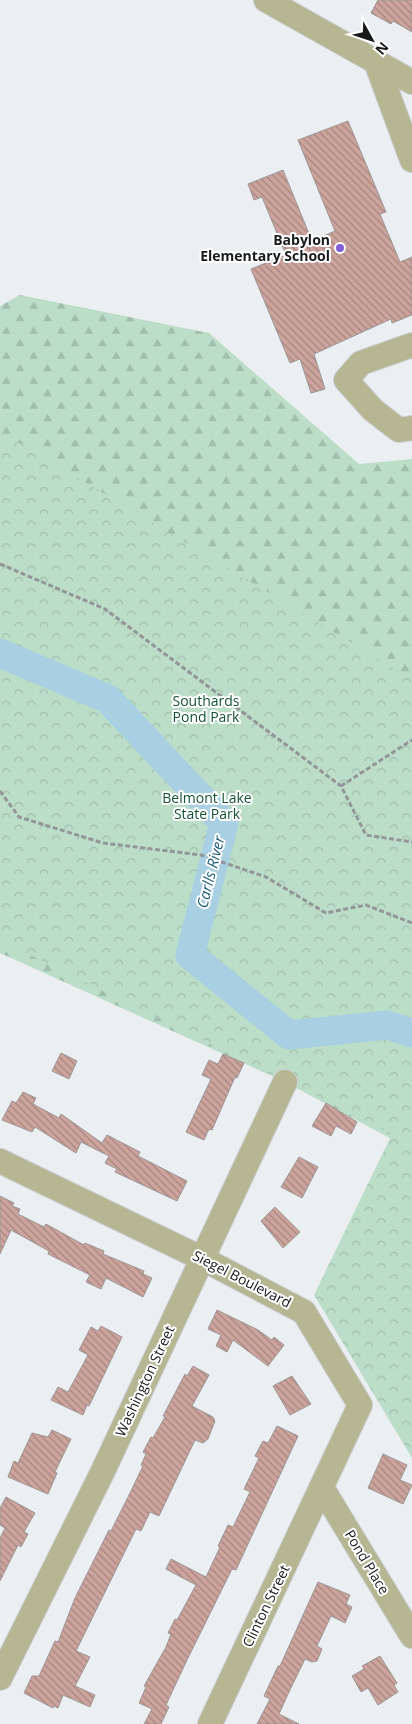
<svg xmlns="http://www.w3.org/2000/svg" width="412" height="1724" font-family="'Open Sans',sans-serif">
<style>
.forest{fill:url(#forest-firs)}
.park{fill:url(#park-crowns)}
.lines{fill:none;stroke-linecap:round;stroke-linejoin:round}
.river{stroke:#a8cfe2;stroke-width:29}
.building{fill:url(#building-back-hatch);stroke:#9b9796}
.minor-casing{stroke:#c9cdd0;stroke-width:26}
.path{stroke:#939698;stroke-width:3;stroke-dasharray:5 2.5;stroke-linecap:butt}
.minor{stroke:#b6b692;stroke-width:24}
.poi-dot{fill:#825ed8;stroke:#fff;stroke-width:2}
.labels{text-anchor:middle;stroke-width:4;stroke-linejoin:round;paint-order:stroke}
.poi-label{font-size:14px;font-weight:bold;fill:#181a1b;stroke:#fff;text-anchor:end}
.park-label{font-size:14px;fill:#155235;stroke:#fff}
.street-label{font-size:14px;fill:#181a1b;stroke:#fff}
.water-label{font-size:15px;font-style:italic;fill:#185c78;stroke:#fff}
</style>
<defs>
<pattern id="forest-firs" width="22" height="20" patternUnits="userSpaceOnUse" patternTransform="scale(1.25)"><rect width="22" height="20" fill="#bcdec9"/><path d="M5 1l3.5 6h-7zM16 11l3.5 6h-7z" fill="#a1beac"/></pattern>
<pattern id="park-crowns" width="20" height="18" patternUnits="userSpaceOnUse" patternTransform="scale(1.25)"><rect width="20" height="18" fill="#bcdec9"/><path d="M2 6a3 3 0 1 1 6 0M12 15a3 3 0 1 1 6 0" fill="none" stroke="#a1beac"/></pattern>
<pattern id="building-back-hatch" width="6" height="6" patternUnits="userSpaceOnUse" patternTransform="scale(1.25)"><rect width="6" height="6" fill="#cda49d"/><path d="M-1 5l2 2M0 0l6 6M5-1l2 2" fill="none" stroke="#a5857f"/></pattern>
</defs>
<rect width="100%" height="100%" fill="#ebeff2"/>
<path class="forest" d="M20 295 209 333 359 464 412 459V1150L285 1082 0 953V306Z"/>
<path class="park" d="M0 431 412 679V1458L314 1295 392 1134 0 940Z"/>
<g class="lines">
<path class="river" d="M0 653 108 699 224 823 190 955 289 1035 387 1025 412 1033"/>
</g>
<path class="building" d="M378 0H412V32L393 21 391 24 371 13Z
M348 121 386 212 380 214 400 262 412 257V315L392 323 391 319 314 354 325 389 311 393 300 359 290 363 251 269 286 255 262 197 254 200 248 184 283 170 312 241 335 231 298 140Z
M61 1053 77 1061 69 1079 52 1071Z
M223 1054 244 1063 237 1078 235 1077 212 1130 209 1129 204 1140 186 1132 211 1079 202 1075 209 1060 218 1064Z
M23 1092 36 1098 33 1104 59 1118 61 1114 102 1143 107 1135 140 1152 138 1156 187 1181 177 1201 115 1172 117 1169 105 1163 109 1156 81 1142 76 1153 35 1127 32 1132 2 1120 12 1101 16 1103Z
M326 1103 357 1122 351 1134 336 1126 331 1136 312 1126Z
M299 1157 318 1167 302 1198 281 1187Z
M0 1196 14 1203 12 1206 20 1209 18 1214 44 1227 46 1224 84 1245 85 1243 104 1251 103 1254 144 1271 143 1274 152 1278 143 1297 106 1278 101 1289 86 1282 90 1275 48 1254 49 1251 11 1230 0 1254Z
M275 1207 300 1232 283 1248 261 1221Z
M217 1310 258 1330 272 1340 274 1337 284 1345 268 1366 233 1340 227 1352 216 1346 221 1335 208 1329Z
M101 1326 122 1337 89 1406 87 1405 83 1415 51 1400 58 1387 68 1392 88 1355 79 1350 91 1327 98 1331Z
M193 1366 209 1375 192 1406 213 1417 215 1421 208 1439 203 1443 195 1440 159 1516 150 1512 141 1531 136 1529 76 1651 90 1657 75 1686 95 1695 90 1707 63 1695 58 1708 54 1706 53 1708 24 1693 32 1676H39L55 1641 58 1642 75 1598 109 1530 111 1531 131 1491 143 1466 141 1465 146 1454 143 1452 151 1437 153 1438 165 1417 163 1416 185 1374 187 1376Z
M292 1376 311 1404 290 1415 273 1386Z
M277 1426 298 1436 236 1570 232 1569 187 1660 166 1705 169 1707 161 1724H144L152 1709 139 1703 146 1687 144 1686 166 1647 171 1634 168 1633 175 1619 177 1620 196 1585 166 1569 171 1559 206 1577 220 1547 218 1546 228 1525 233 1527 250 1492 244 1489 259 1458 255 1456 263 1441 268 1443Z
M52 1430 71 1439 55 1472 57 1473 48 1494 8 1477 14 1461 18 1463 32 1433 48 1437Z
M383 1454 407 1465 400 1480 412 1485 403 1504 368 1488Z
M6 1497 35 1513 24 1532 28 1534 21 1547 18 1545 0 1581V1538L5 1528 0 1525V1508Z
M318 1582 350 1595 346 1604 352 1607 345 1623 331 1616 317 1646 322 1649 317 1661 312 1662 305 1659 288 1694 279 1714 299 1724H257L270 1699 264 1696 278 1666H280Z
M380 1656 397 1683 394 1685 398 1692 378 1705 368 1688 361 1692 352 1676 364 1669 362 1666Z"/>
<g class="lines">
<g class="minor-casing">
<path id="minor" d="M266 0 412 82
M376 62 412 160
M412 345 361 363 346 380 373 410 399 430 412 428
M0 1161 203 1259 304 1312 360 1405 210 1724
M322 1488 412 1636
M0 1678 102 1473 285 1082"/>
</g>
<path class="path" d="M0 564 105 609 341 786 366 835 412 842
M341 786 412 740
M0 791 19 817 103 843 201 855 266 877 326 913 366 905 412 923"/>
<use href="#minor" class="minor"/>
</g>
<circle class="poi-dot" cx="340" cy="248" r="5"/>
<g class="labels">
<g class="poi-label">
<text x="330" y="245">Babylon<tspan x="330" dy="16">Elementary School</tspan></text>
</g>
<g class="park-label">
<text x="206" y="706">Southards<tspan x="206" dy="16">Pond Park</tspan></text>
<text x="207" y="803">Belmont Lake<tspan x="207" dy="16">State Park</tspan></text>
</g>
<g class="street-label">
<text transform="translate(242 1279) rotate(27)" y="5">Siegel Boulevard</text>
<text transform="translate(145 1381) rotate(-65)" y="5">Washington Street</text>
<text transform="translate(367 1562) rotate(59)" y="5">Pond Place</text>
<text transform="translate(266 1606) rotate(-64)" y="5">Clinton Street</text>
</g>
<g class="water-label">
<text transform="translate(211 872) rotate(-76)" y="5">Carlls River</text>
</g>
</g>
<g transform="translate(372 40) rotate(130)" stroke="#ffffff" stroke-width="4" paint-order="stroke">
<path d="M0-4L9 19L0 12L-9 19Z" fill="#181a1b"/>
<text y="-8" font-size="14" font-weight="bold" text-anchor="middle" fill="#181a1b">N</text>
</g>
</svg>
